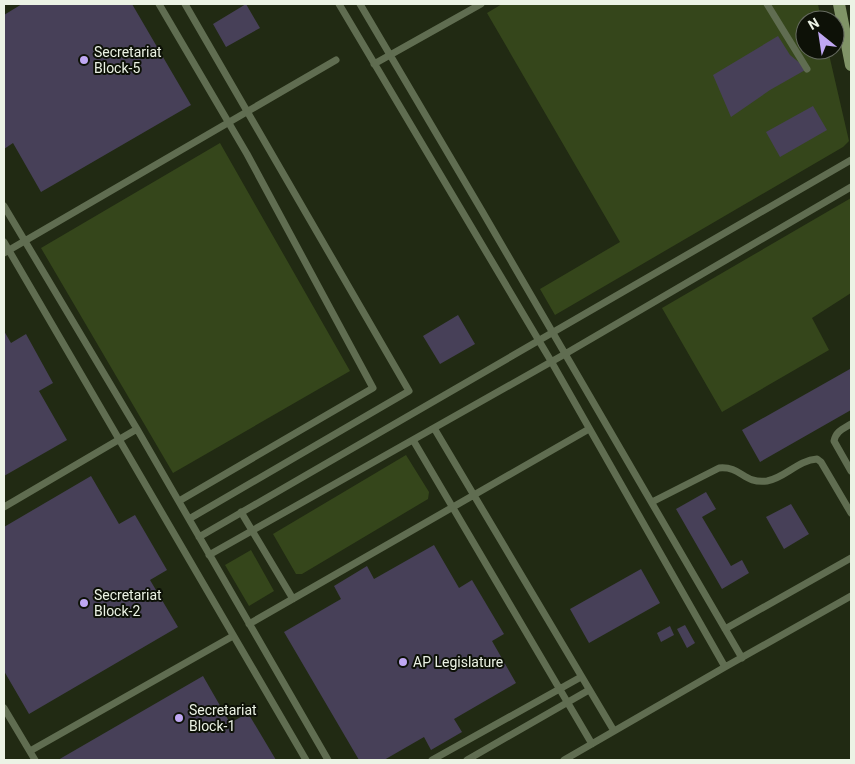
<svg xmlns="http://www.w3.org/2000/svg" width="855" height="764" font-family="Roboto,sans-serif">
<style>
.green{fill:#35461b}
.building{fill:#474058}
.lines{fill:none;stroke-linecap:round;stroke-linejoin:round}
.lane{stroke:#606d51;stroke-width:7}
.secondary{stroke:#809467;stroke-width:12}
.poi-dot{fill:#c0a8f3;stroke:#0d1107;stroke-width:2}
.labels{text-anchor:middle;stroke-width:4;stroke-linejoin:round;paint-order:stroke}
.poi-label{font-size:14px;fill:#ecf3e5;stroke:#0d1107;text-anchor:start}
</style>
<rect width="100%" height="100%" fill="#212a13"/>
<path class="green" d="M502 4H818L821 20H805V50H828L849 141 843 147 555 315 540 289 620 242 487 13Z
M220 143 350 371 173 473 41 248Z
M851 198V293L812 318 829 350 722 412 662 308Z
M406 455 429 492 428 499 302 574H296L273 534Z
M251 550 274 591 249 606 225 565Z"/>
<path class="building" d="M22 4H132L191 105 41 192 13 143 4 149V15Z
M246 4 260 28 226 47 213 24Z
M778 36 790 55 807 69 770 90 731 117 713 75Z
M813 106 827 130 780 157 766 132Z
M458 315 475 344 440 364 423 336Z
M4 331 11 343 26 334 53 383 39 391 67 440 4 476Z
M850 369 851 410 760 462 742 430Z
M91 476 119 524 135 515 167 570 150 580 178 627 29 714 4 671V527Z
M706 492 716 509 702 517 731 566 742 560 749 573 722 589 676 509Z
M791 504 809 534 784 549 766 517Z
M434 545 459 588 472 580 504 634 492 641 516 683 454 719 462 732 431 750 424 737 384 760H359L284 632 341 599 334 586 367 566 374 579Z
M641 569 660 603 589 643 570 609Z
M685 625 695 643 687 648 677 629Z
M670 626 674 635 661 642 657 633Z
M203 676 230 723 248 713 276 760H58Z"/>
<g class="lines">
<path class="lane" d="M159 4 247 154 373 388 179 501
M185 4 409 391 189 519
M339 4 551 361 725 667
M360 4 482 211 742 658
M767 4 807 69
M374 64 481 4
M4 206 137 429 328 760
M4 242 306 760
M4 253 336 60
M851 424C843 429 836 431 834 441L851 471
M434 428 614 731
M413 440 592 744
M652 502 719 468C742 466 743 484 767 481 785 478 798 460 817 459L821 462 851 513
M4 507 137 429
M241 512 293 599
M199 537 851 160
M209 555 565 354 851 187
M249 624 589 429
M725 629 851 558
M4 708 35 760
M30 751 233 636
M432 760 581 677
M467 760 589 690
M564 760 725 667 851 596"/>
<path class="secondary" d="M839 4 851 65"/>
</g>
<g class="poi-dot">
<circle cx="84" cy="60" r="5"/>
<circle cx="84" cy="603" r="5"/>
<circle cx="403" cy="662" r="5"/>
<circle cx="179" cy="718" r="5"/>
</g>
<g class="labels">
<g class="poi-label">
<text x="94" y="57">Secretariat<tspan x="94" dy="16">Block-5</tspan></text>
<text x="94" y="600">Secretariat<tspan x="94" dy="16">Block-2</tspan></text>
<text x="413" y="667">AP Legislature</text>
<text x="189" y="715">Secretariat<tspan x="189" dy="16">Block-1</tspan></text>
</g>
</g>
<rect width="855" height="764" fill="none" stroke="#ecf3e5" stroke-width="10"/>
<g transform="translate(820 35) rotate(330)"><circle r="24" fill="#0d1107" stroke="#666b60"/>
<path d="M0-4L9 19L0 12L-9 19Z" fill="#c0a8f3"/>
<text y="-8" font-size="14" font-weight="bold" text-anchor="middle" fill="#ecf3e5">N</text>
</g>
</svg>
